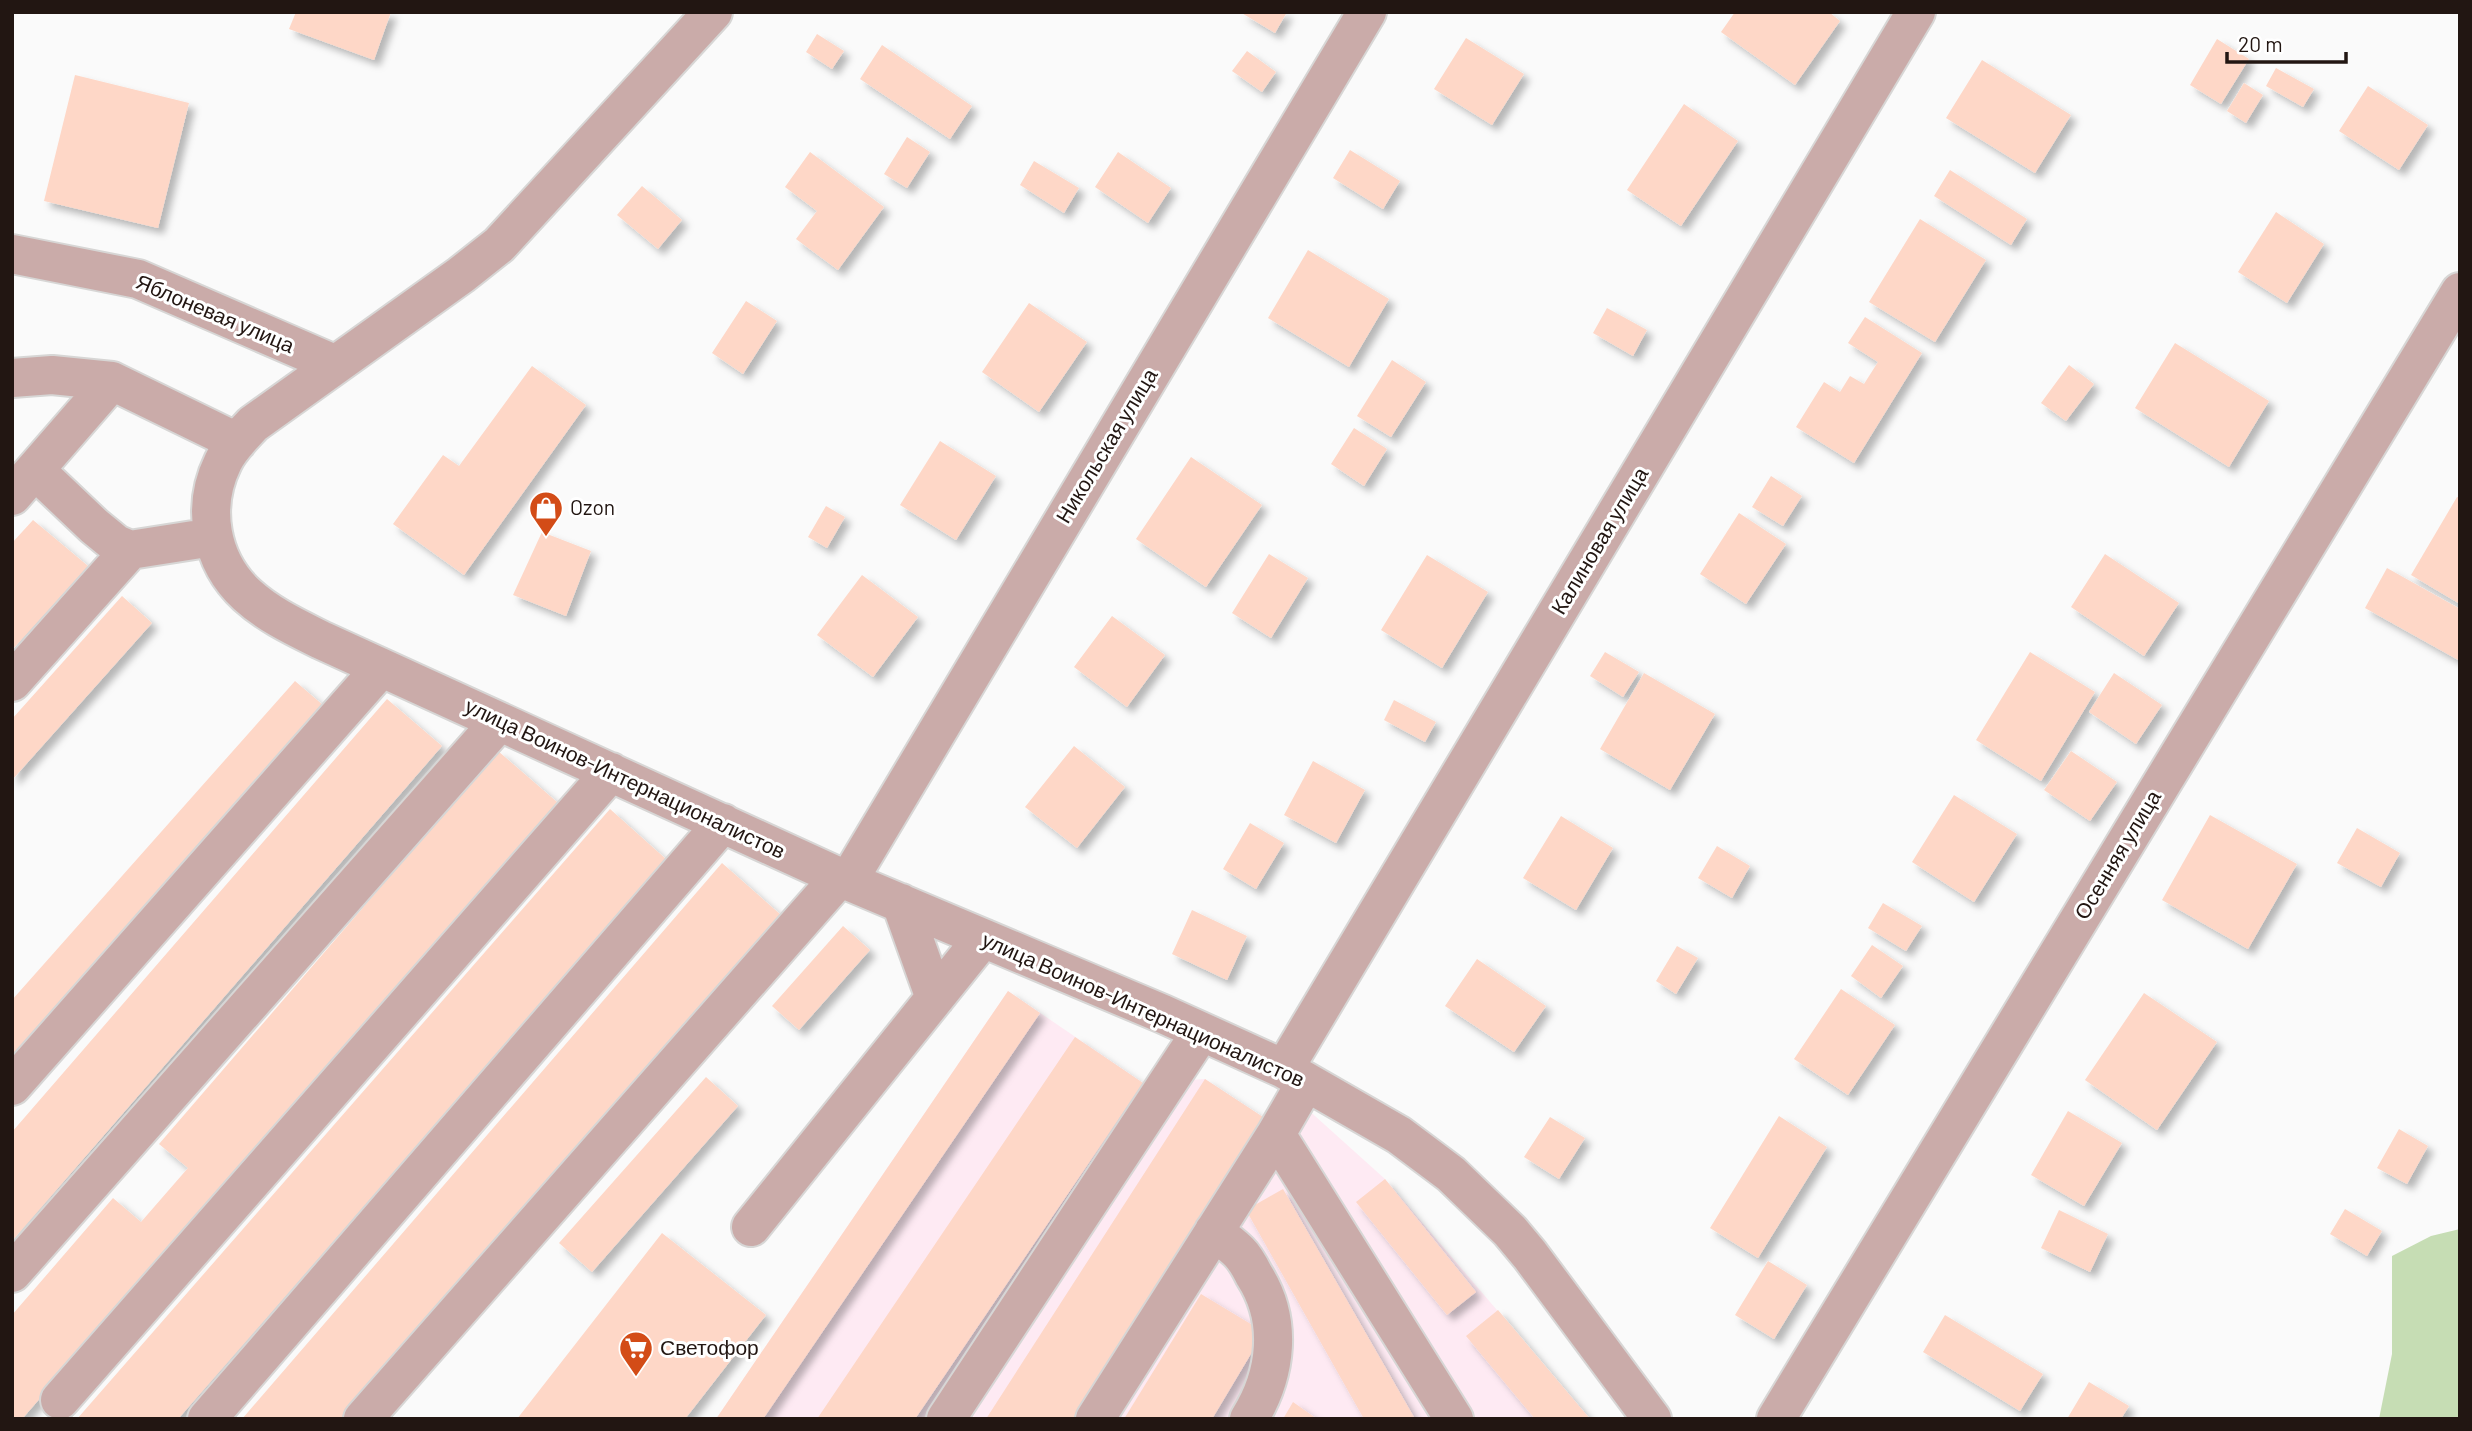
<svg xmlns="http://www.w3.org/2000/svg" width="2472" height="1431" font-family="Barlow,sans-serif">
<style>
.industrial{fill:#feeaf3}
.green{fill:#c6ddb4}
.building{fill:#fed7c7;filter:url(#shadow)}
.lines{fill:none;stroke-linecap:round;stroke-linejoin:round}
.minor-casing{stroke:#d7d6d5;stroke-width:42}
.minor{stroke:#caaba9;stroke-width:38}
.labels{text-anchor:middle;stroke-width:6;stroke-linejoin:round;paint-order:stroke}
.street-label{font-size:21px;fill:#221612;stroke:#fff}
.poi-label{font-size:21px;fill:#221612;stroke:#fff;text-anchor:start}
</style>
<defs>
<filter id="shadow"><feDropShadow dx="6" dy="6" stdDeviation="3.5" flood-color="#0004"/></filter>
</defs>
<rect width="100%" height="100%" fill="#fafafa"/>
<path class="industrial" d="M1008 991 1143 1083 1205 1079 1266 1119 1305 1107 1385 1179 1590 1419H716Z"/>
<path class="green" d="M2460 1229V1419H2379L2392 1354V1256L2431 1236Z"/>
<path class="building" d="M296 12H391L374 60 289 29Z
M1240 12H1287L1275 33Z
M1735 12H1829L1840 21 1795 85 1721 32Z
M817 34 844 51 832 69 806 52Z
M1466 38 1524 74 1492 125 1434 89Z
M2217 39 2249 59 2221 104 2190 85Z
M882 45 972 106 950 139 860 79Z
M1247 51 1276 72 1262 92 1232 71Z
M1982 60 2071 115 2035 173 1946 118Z
M2276 68 2314 89 2303 107 2266 86Z
M75 75 189 103 158 228 44 201Z
M2244 83 2263 95 2246 123 2227 111Z
M2368 86 2428 125 2399 170 2339 131Z
M1684 104 1738 141 1681 226 1627 190Z
M907 137 930 152 907 188 884 174Z
M1350 150 1400 181 1383 209 1333 178Z
M810 152 884 207 838 270 796 239 817 211 785 187Z
M1118 152 1171 188 1148 223 1095 187Z
M1034 161 1079 188 1064 213 1020 185Z
M1950 170 2027 219 2011 245 1934 196Z
M642 186 682 220 658 249 617 215Z
M2276 212 2324 244 2287 303 2238 272Z
M1920 219 1986 260 1935 342 1869 302Z
M1308 250 1389 299 1349 367 1268 318Z
M746 301 777 321 743 374 712 353Z
M1029 303 1087 342 1039 412 982 372Z
M1607 308 1647 330 1633 356 1593 333Z
M1865 317 1922 353 1854 463 1796 427 1824 382 1840 392 1850 376 1864 384 1878 362 1848 343Z
M2175 343 2269 401 2229 467 2135 408Z
M1392 360 1426 382 1391 437 1357 416Z
M2069 365 2094 384 2066 421 2041 403Z
M532 366 586 405 464 575 393 524 443 455 459 466Z
M1354 428 1387 449 1364 486 1331 464Z
M940 441 996 476 956 540 900 505Z
M1191 457 1262 505 1206 587 1136 539Z
M1771 476 1802 496 1783 526 1752 507Z
M2457 497 2460 498V604L2411 575Z
M826 506 845 517 827 548 808 537Z
M1739 513 1786 544 1746 604 1700 574Z
M33 520 88 566 12 650V543Z
M542 532 591 551 566 616 513 595Z
M1269 554 1308 578 1271 638 1232 613Z
M2105 554 2179 603 2144 656 2071 607Z
M1427 555 1488 592 1442 668 1381 630Z
M2387 568 2460 609V661L2365 608Z
M862 575 918 617 873 677 817 635Z
M122 596 152 623 12 780V719Z
M1112 616 1165 655 1127 707 1074 667Z
M1605 652 1639 672 1623 697 1590 676Z
M2030 652 2095 692 2041 781 1976 740Z
M1644 673 1715 714 1670 790 1600 749Z
M2114 673 2162 705 2136 744 2089 712Z
M295 681 324 706 12 1058V1000Z
M387 699 442 746 12 1241V1132Z
M1394 700 1436 722 1425 742 1384 720Z
M1074 746 1125 787 1077 848 1025 807Z
M498 751 557 802 22 1419H12V1315L113 1198 141 1222 188 1168 159 1144Z
M2071 751 2117 782 2090 821 2044 790Z
M1313 761 1365 790 1336 843 1284 815Z
M1954 795 2017 834 1974 902 1912 862Z
M610 809 667 860 178 1419H77Z
M2210 815 2297 864 2248 949 2162 900Z
M1561 816 1613 848 1576 910 1523 878Z
M1250 823 1284 843 1256 889 1223 869Z
M2357 828 2400 853 2381 887 2337 863Z
M1717 846 1750 866 1732 898 1698 878Z
M722 863 781 915 345 1419H242Z
M1883 903 1922 926 1906 951 1868 928Z
M1192 910 1247 936 1227 980 1172 954Z
M843 926 870 950 799 1030 772 1006Z
M1872 945 1903 966 1881 998 1851 976Z
M1677 946 1698 958 1676 994 1656 981Z
M1477 959 1546 1006 1514 1052 1445 1006Z
M1841 989 1895 1025 1848 1095 1794 1059Z
M1008 991 1040 1013 763 1419H716Z
M2144 993 2217 1042 2157 1130 2085 1080Z
M1075 1037 1143 1083 915 1419H817Z
M706 1077 738 1106 592 1272 559 1243Z
M1205 1079 1266 1119 1073 1419H986Z
M2068 1111 2122 1143 2084 1206 2031 1175Z
M1779 1116 1827 1147 1758 1258 1710 1228Z
M1550 1117 1585 1138 1559 1179 1524 1157Z
M2399 1129 2428 1146 2407 1184 2377 1168Z
M1385 1179 1476 1292 1447 1315 1356 1202Z
M1283 1189 1415 1419H1364L1246 1210Z
M2345 1209 2382 1231 2367 1256 2330 1234Z
M2059 1210 2108 1234 2090 1272 2041 1248Z
M662 1233 766 1315 685 1419H517Z
M1768 1261 1807 1285 1774 1339 1735 1315Z
M1201 1294 1264 1332 1212 1419H1124Z
M1498 1310 1590 1419H1535L1466 1336Z
M1945 1315 2043 1374 2020 1411 1923 1352Z
M2089 1382 2129 1406 2121 1419H2067Z
M1293 1402 1317 1419H1283Z"/>
<g class="lines">
<g class="minor-casing">
<path id="minor" d="M713 12 499 245 461 275 253 424C243 435 230 447 223 462 201 507 210 561 247 595 269 615 295 627 321 640L848 881 1163 1014 1284 1069 1399 1135 1451 1174 1510 1231 1530 1255 1652 1419
M12 254 138 279 334 364
M12 378 52 375 112 381 237 442
M35 470 94 526 116 544 130 550 213 537
M12 496 112 381
M12 682 130 550
M848 881 1367 12
M901 903 935 998
M1284 1069 1916 12
M12 1086 381 668
M1276 1134 1454 1419
M751 1227 983 938
M1214 1231C1222 1238 1232 1245 1239 1252 1245 1258 1250 1267 1254 1275 1283 1320 1277 1374 1249 1419
M12 1273 499 722
M60 1400 611 772
M207 1419 723 823
M363 1419 840 877
M946 1419 1201 1032
M1095 1419 1276 1134 1306 1082
M1776 1419 2460 292"/>
</g>
<use href="#minor" class="minor"/>
</g>
<defs>
<g id="shop-pin" transform="scale(1.75)"><path d="M0 17L-7.5 6A9.5 9.5 0 1 1 7.5 6Z" fill="#d34c17" stroke="#fff"/><path d="M-5-2.5h2.3a2.7 3.5 0 0 1 5.4 0H5L5.5 6h-11ZM-1.5-2.5h3a1.5 2.3 0 0 0-3 0Z" fill="#fff"/></g>
<g id="supermarket-pin" transform="scale(1.75)"><path d="M0 17L-7.5 6A9.5 9.5 0 1 1 7.5 6Z" fill="#d34c17" stroke="#fff"/><path d="M-6-5.5h2.5l.6 2H6L4.5 2H-2.5L-4.4-4H-6ZM-1.5 3.2a1.3 1.3 0 1 0 .1 0ZM3 3.2a1.3 1.3 0 1 0 .1 0Z" fill="#fff"/></g>
</defs>
<g fill-rule="evenodd">
<use href="#shop-pin" x="546" y="508"/>
<use href="#supermarket-pin" x="636" y="1348"/>
</g>
<g class="labels">
<g class="street-label">
<text transform="translate(215 314) rotate(23)" y="7">Яблоневая улица</text>
<text transform="translate(1107 446) rotate(-59)" y="7">Никольская улица</text>
<text transform="translate(1600 541) rotate(-59)" y="7">Калиновая улица</text>
<text transform="translate(625 779) rotate(25)" y="7">улица Воинов-Интернационалистов</text>
<text transform="translate(2118 855) rotate(-59)" y="7">Осенняя улица</text>
<text transform="translate(1143 1010) rotate(24)" y="7">улица Воинов-Интернационалистов</text>
</g>
<g class="poi-label">
<text x="570" y="515">Ozon</text>
<text x="660" y="1355">Светофор</text>
</g>
</g>
<rect width="2472" height="1431" fill="none" stroke="#221612" stroke-width="28"/>
<path d="M2227 52v10h119v-10" fill="none" stroke="#221612" stroke-width="3.5"/>
<text x="2238" y="52" font-size="21" fill="#221612" stroke="#ffffff" stroke-width="5" paint-order="stroke">20 m</text>
</svg>
